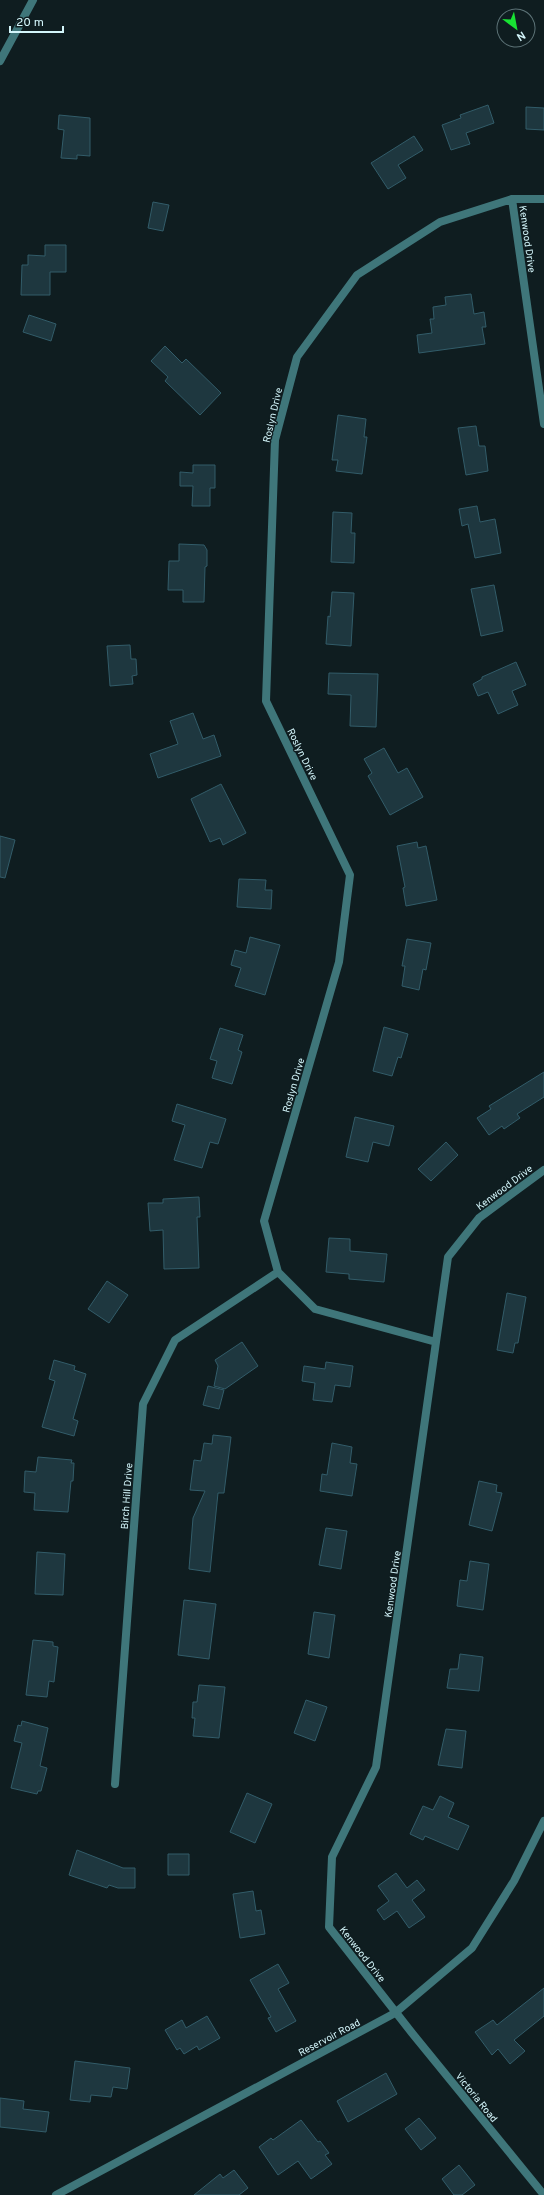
<svg xmlns="http://www.w3.org/2000/svg" width="544" height="2195" font-family="Overpass,sans-serif">
<style>
.building{fill:#1e373f;stroke:#325c69}
.lines{fill:none;stroke-linecap:round;stroke-linejoin:round}
.minor{stroke:#3f767a;stroke-width:8}
.tertiary{stroke:#3f767a;stroke-width:8}
.labels{text-anchor:middle;stroke-width:3;stroke-linejoin:round;paint-order:stroke}
.street-label{font-size:10px;fill:#d3f5fa;stroke:#0f1d20}
</style>
<rect width="100%" height="100%" fill="#0f1d20"/>
<path class="building" d="M488 105 494 123 466 133 470 144 451 150 442 125 461 118 460 115Z
M526 107 544 108V130L526 129Z
M59 115 90 118V156L77 155V159L61 158 64 130 58 129Z
M414 136 423 150 398 165 406 178 388 189 371 163Z
M153 202 169 205 163 231 148 228Z
M45 245H66V272H50V295H21L22 265H28V255L45 256Z
M471 294 474 314 484 312 486 327H482L485 344 419 353 417 335 432 333 430 319H434L433 307 446 305 445 297Z
M29 315 56 324 51 341 23 332Z
M165 346 182 363 186 359 221 393 200 415 165 381 168 377 151 361Z
M338 415 366 419 364 437H367L362 474 336 471 338 460H332Z
M476 426 479 446H485L488 471 466 475 458 428Z
M193 465H215V488H210V506H192L193 486H180V472L193 473Z
M477 506 480 522 495 519 501 553 475 558 468 524 462 526 459 509Z
M333 512 352 513 351 533H355L354 563 331 562Z
M179 544 204 545 207 550V566L205 567 204 602H183V590H168L169 561H179Z
M494 585 503 631 481 636 471 589Z
M332 592 354 593 351 646 326 644 328 616 330 617Z
M130 645 131 659H136L137 675 132 676 133 684 110 686 107 646Z
M516 662 526 685 512 691 518 705 498 714 488 692 478 696 473 684 482 679V677Z
M329 673 378 674 376 727 350 726 351 695 328 694Z
M193 713 203 739 214 735 221 756 158 778 150 754 178 744 170 721Z
M384 748 398 773 407 768 423 797 390 815 368 776 372 773 364 759Z
M221 784 246 833 223 845 220 838 210 842 191 799Z
M0 836 15 840 5 878 0 877Z
M417 842 418 848 426 846 437 900 406 906 403 888 405 887 397 846Z
M239 879 266 880 265 890H272L271 909 237 907Z
M250 937 280 945 265 995 235 986 241 968 231 965 235 950 246 953Z
M407 939 431 943 426 970 423 969 419 990 402 986 405 966H402Z
M384 1027 408 1034 401 1058 398 1057 392 1076 373 1071Z
M220 1028 243 1035 238 1050 242 1052 232 1084 212 1078 217 1061 210 1059Z
M544 1072V1097L517 1114 520 1118 504 1129 502 1126 489 1135 477 1118 491 1109 489 1106Z
M177 1104 226 1119 218 1144 210 1142 202 1168 174 1160 185 1125 172 1121Z
M355 1117 394 1126 389 1146 373 1142 368 1162 346 1157Z
M446 1142 458 1155 431 1181 418 1169Z
M199 1197 200 1217H197L199 1268 164 1269 163 1230 150 1231 148 1203H163V1199Z
M329 1238 350 1239V1251L387 1254 384 1282 349 1279V1274L326 1272Z
M107 1281 128 1295 109 1323 88 1309Z
M507 1293 526 1297 518 1343H515L513 1353 497 1350Z
M242 1342 258 1366 225 1389 214 1386 218 1366 215 1360Z
M54 1360 75 1366 74 1370 86 1374 73 1419 78 1421 74 1436 42 1427 55 1381 49 1379Z
M326 1362 353 1366 350 1387 335 1385 332 1402 313 1400 315 1383 302 1381 304 1366 325 1369Z
M208 1386 224 1390 219 1409 203 1405Z
M213 1435 231 1437 224 1493H218L210 1572 189 1569 193 1518 205 1491 190 1490 194 1460 201 1461 204 1443 212 1444Z
M332 1443 352 1447 350 1463 357 1464 352 1496 320 1491 322 1474 327 1475Z
M38 1457 72 1460 71 1463H74L73 1481H71L68 1512 34 1510 35 1493 24 1492 25 1471 36 1472Z
M479 1481 497 1485 496 1492 502 1493 492 1531 469 1525Z
M326 1528 347 1531 341 1569 319 1565Z
M37 1552 65 1554 63 1595 35 1594Z
M470 1561 489 1564 483 1610 457 1606 460 1580 467 1581Z
M184 1600 216 1604 209 1659 178 1655Z
M314 1612 335 1615 329 1658 308 1654Z
M33 1640 53 1642V1646L58 1647 54 1682 49 1681 47 1697 26 1695Z
M460 1654 483 1657 479 1691 447 1688 450 1669H458Z
M199 1685 225 1687 219 1738 193 1736 195 1718H192L193 1702H197Z
M306 1700 327 1707 315 1741 294 1733Z
M22 1721 48 1728 40 1766 47 1768 41 1791H38L37 1794 11 1788 22 1743 14 1741 18 1725 21 1726Z
M446 1729 466 1731 462 1768 438 1765Z
M247 1793 272 1804 255 1843 230 1832Z
M440 1796 454 1803 448 1817 469 1826 458 1850 425 1836 423 1840 410 1834 423 1806 433 1810Z
M77 1850 123 1868H135V1888H118L109 1885 107 1888 69 1875Z
M168 1854H189V1875H168Z
M396 1873 407 1888 417 1880 425 1890 412 1900 425 1917 409 1928 397 1911 384 1920 377 1910 389 1901 378 1886Z
M253 1891 256 1911 261 1910 265 1934 240 1938 233 1894Z
M278 1964 289 1983 278 1989 296 2021 276 2032 268 2018 271 2017 250 1980Z
M544 1988V2016L514 2040 525 2051 510 2064 498 2049 492 2055 475 2032 493 2020 497 2025Z
M207 2016 220 2038 199 2050 197 2046 184 2054 180 2048 177 2050 165 2030 182 2020 186 2028Z
M75 2061 130 2068 127 2089 113 2087 111 2097 91 2095 90 2102 70 2100Z
M386 2073 397 2094 348 2122 337 2101Z
M0 2098 24 2101 23 2109 49 2112 46 2132 0 2127Z
M419 2118 436 2138 421 2150 405 2129Z
M301 2120 318 2142 320 2141 329 2153 325 2155 332 2164 311 2179 298 2161 278 2175 259 2147 271 2138 273 2140Z
M459 2165 475 2185 462 2195H454L442 2179Z
M234 2170 248 2188 239 2195H194L220 2174 223 2178Z"/>
<g class="lines">
<path class="minor" d="M512 199 544 424
M544 1170 479 1218 448 1257 376 1767 332 1857 329 1927 412 2033 544 2195
M436 1342 315 1309 278 1272 264 1221 339 962 350 875 266 701 275 440 297 357 357 275 440 222 512 199H544
M115 1784 143 1404 175 1340 278 1272
M56 2195 395 2013 472 1948 514 1881 544 1821"/>
<path class="tertiary" d="M0 61 33 0"/>
</g>
<g class="labels">
<g class="street-label">
<text transform="translate(528 239) rotate(82)" y="4">Kenwood Drive</text>
<text transform="translate(272 415) rotate(-77)" y="4">Roslyn Drive</text>
<text transform="translate(303 754) rotate(64)" y="4">Roslyn Drive</text>
<text transform="translate(293 1085) rotate(-74)" y="4">Roslyn Drive</text>
<text transform="translate(504 1187) rotate(-37)" y="4">Kenwood Drive</text>
<text transform="translate(126 1496) rotate(-86)" y="4">Birch Hill Drive</text>
<text transform="translate(392 1584) rotate(-82)" y="4">Kenwood Drive</text>
<text transform="translate(363 1954) rotate(52)" y="4">Kenwood Drive</text>
<text transform="translate(329 2037) rotate(-28)" y="4">Reservoir Road</text>
<text transform="translate(477 2097) rotate(51)" y="4">Victoria Road</text>
</g>
</g>
<g transform="translate(516 28) rotate(148)"><circle r="19" fill="#0f1d20" stroke="#5d7377"/>
<path d="M0-3L7 15L0 10L-7 15Z" fill="#18e233"/>
<text y="-6" font-size="11" font-weight="bold" text-anchor="middle" fill="#d3f5fa">N</text>
</g>
<path d="M10 26v6h53v-6" fill="none" stroke="#d3f5fa" stroke-width="2"/>
<text x="16" y="26" font-size="12" fill="#d3f5fa" stroke="#0f1d20" stroke-width="3" paint-order="stroke">20 m</text>
</svg>
